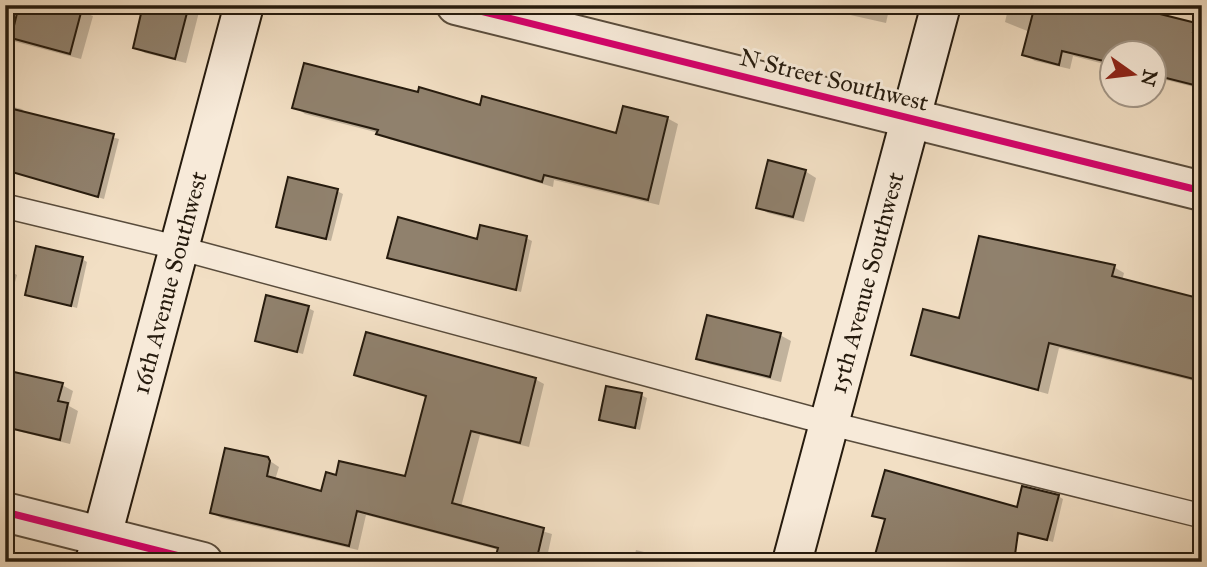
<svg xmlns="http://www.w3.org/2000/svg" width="1207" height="567" font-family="'IM FELL Great Primer',serif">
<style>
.shadow{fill:#0003}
.building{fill:#90816d;stroke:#261b0e;stroke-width:2}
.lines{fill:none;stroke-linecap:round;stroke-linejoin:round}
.lane-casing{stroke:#594c3c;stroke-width:26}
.street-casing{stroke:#594c3c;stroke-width:42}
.secondary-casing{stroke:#261b0e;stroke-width:42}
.path{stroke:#261b0e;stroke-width:4.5;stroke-dasharray:5 3.5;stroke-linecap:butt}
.lane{stroke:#f7ead9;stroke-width:23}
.street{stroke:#f7ead9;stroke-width:38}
.secondary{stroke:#f7ead9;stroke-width:38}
.cycleway-casing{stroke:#f7ead9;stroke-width:11}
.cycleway{stroke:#d6006c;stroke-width:7}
.labels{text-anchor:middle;stroke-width:6;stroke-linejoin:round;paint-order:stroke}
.street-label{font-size:24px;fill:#261b0e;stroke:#f7ead9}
</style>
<rect width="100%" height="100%" fill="#f2dfc4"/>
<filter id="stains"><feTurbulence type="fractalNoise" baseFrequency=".00286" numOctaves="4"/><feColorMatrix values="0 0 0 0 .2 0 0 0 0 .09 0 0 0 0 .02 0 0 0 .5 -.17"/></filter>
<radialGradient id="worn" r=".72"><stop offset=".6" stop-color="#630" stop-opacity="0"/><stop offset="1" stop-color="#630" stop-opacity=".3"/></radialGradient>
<path class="shadow" d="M5 5H66L93 16 81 59 5 39Z
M145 5H195L200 8 186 63 145 53 135 47Z
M806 5H890L886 23Z
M1009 5H1162L1159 16 1202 27V89L1154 77V52H1112V66L1073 56 1070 69 1035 61 1024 55 1030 32 1005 22Z
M5 105 22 109 27 114 119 139 104 199 5 170Z
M295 107 618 136 667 118 678 124 659 205 554 180 553 187 389 139 379 133 305 114Z
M805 171 816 178 804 222 768 213 758 207Z
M337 191 343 194 331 241 278 226Z
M526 238 532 241 521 292 389 257 478 241Z
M82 259 87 262 77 308 27 294Z
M1114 267 1124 273 1122 281 1191 298 1194 286 1202 288V383L1059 348 1048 394 923 360 913 354 960 321Z
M5 268 17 275 5 318Z
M308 308 314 311 303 354 262 343Z
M780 335 791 341 781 382 709 364 698 358Z
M356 374 535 379 544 384 529 447 480 435 461 507 552 534 546 562H496L499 550 366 515 358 550 221 518 212 513 267 459 279 467 275 480 322 493 337 477 406 479 427 397Z
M62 385 73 391 69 406 78 411 70 444 5 428V390Z
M641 395 647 398 640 430 601 420Z
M1058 496 1063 499 1053 542 1013 530Z
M636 550 684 562H633Z"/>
<path class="building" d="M19 5H83L70 54 11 38Z
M143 5H189L175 59 133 48Z
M1035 5H1150L1148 11 1196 23 1193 32 1202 34V87L1154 75V52H1112V63L1062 51 1059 65 1022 55Z
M304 63 418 92 419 87 480 105 482 96 616 133 623 106 668 117 648 200 544 175 542 182 376 134 378 130 292 108Z
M5 107 114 134 98 197 5 170Z
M768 160 806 170 793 217 756 208Z
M288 177 338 189 326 239 276 227Z
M398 217 477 239 480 225 527 236 516 290 387 258Z
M979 236 1115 265 1112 276 1202 299V381L1049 343 1038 390 911 355 923 309 959 318Z
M36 246 83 257 71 306 25 295Z
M266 295 309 306 297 352 255 341Z
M707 315 781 333 770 377 696 359Z
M366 332 536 378 520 443 471 431 452 503 544 528 536 562H494L498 548 357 511 349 546 210 513 225 448 268 457 270 461 267 476 321 491 326 472 336 475 339 461 405 476 426 396 354 375Z
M5 370 63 383 58 401 68 403 60 440 5 427Z
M606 386 642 393 635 428 599 420Z
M885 470 1017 507 1022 486 1059 495 1047 540 1018 533 1014 562H873L885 519 872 516Z"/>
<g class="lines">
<g class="lane-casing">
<path id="lane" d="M5 206 179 248 828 423 1202 516"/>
</g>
<g class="street-casing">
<path id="street" d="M456 5 1202 191
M5 512 203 562"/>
</g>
<g class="secondary-casing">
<g id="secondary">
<path id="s1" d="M95 562 244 5"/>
<path id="s2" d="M792 562 941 5"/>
</g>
</g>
<path class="path" d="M311 5H319"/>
<use href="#lane" class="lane"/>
<use href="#street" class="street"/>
<use href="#secondary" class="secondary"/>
<g class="cycleway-casing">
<path id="cycleway" d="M456 5 1202 191
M5 512 203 562"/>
</g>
<use href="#cycleway" class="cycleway"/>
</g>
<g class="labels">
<g class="street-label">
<text transform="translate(834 80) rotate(14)" y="8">N Street Southwest</text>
<text dy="8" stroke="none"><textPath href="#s2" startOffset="289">15th Avenue Southwest</textPath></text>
<text dy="8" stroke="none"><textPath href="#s1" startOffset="289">16th Avenue Southwest</textPath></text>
</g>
</g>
<rect width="1207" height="567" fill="none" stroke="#f2dfc4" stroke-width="28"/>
<rect x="7" y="7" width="1193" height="553" fill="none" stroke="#261b0e" stroke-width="3.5"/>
<rect x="14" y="14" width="1179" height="539" fill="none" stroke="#261b0e" stroke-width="2"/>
<g transform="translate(1133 74) rotate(104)"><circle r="33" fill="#f7ead9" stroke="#a39788" stroke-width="2"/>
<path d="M0-5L12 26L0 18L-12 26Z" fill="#8f2418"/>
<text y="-10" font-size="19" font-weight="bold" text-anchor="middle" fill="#261b0e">N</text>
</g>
<rect width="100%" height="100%" filter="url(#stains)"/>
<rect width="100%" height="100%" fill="url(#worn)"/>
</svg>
